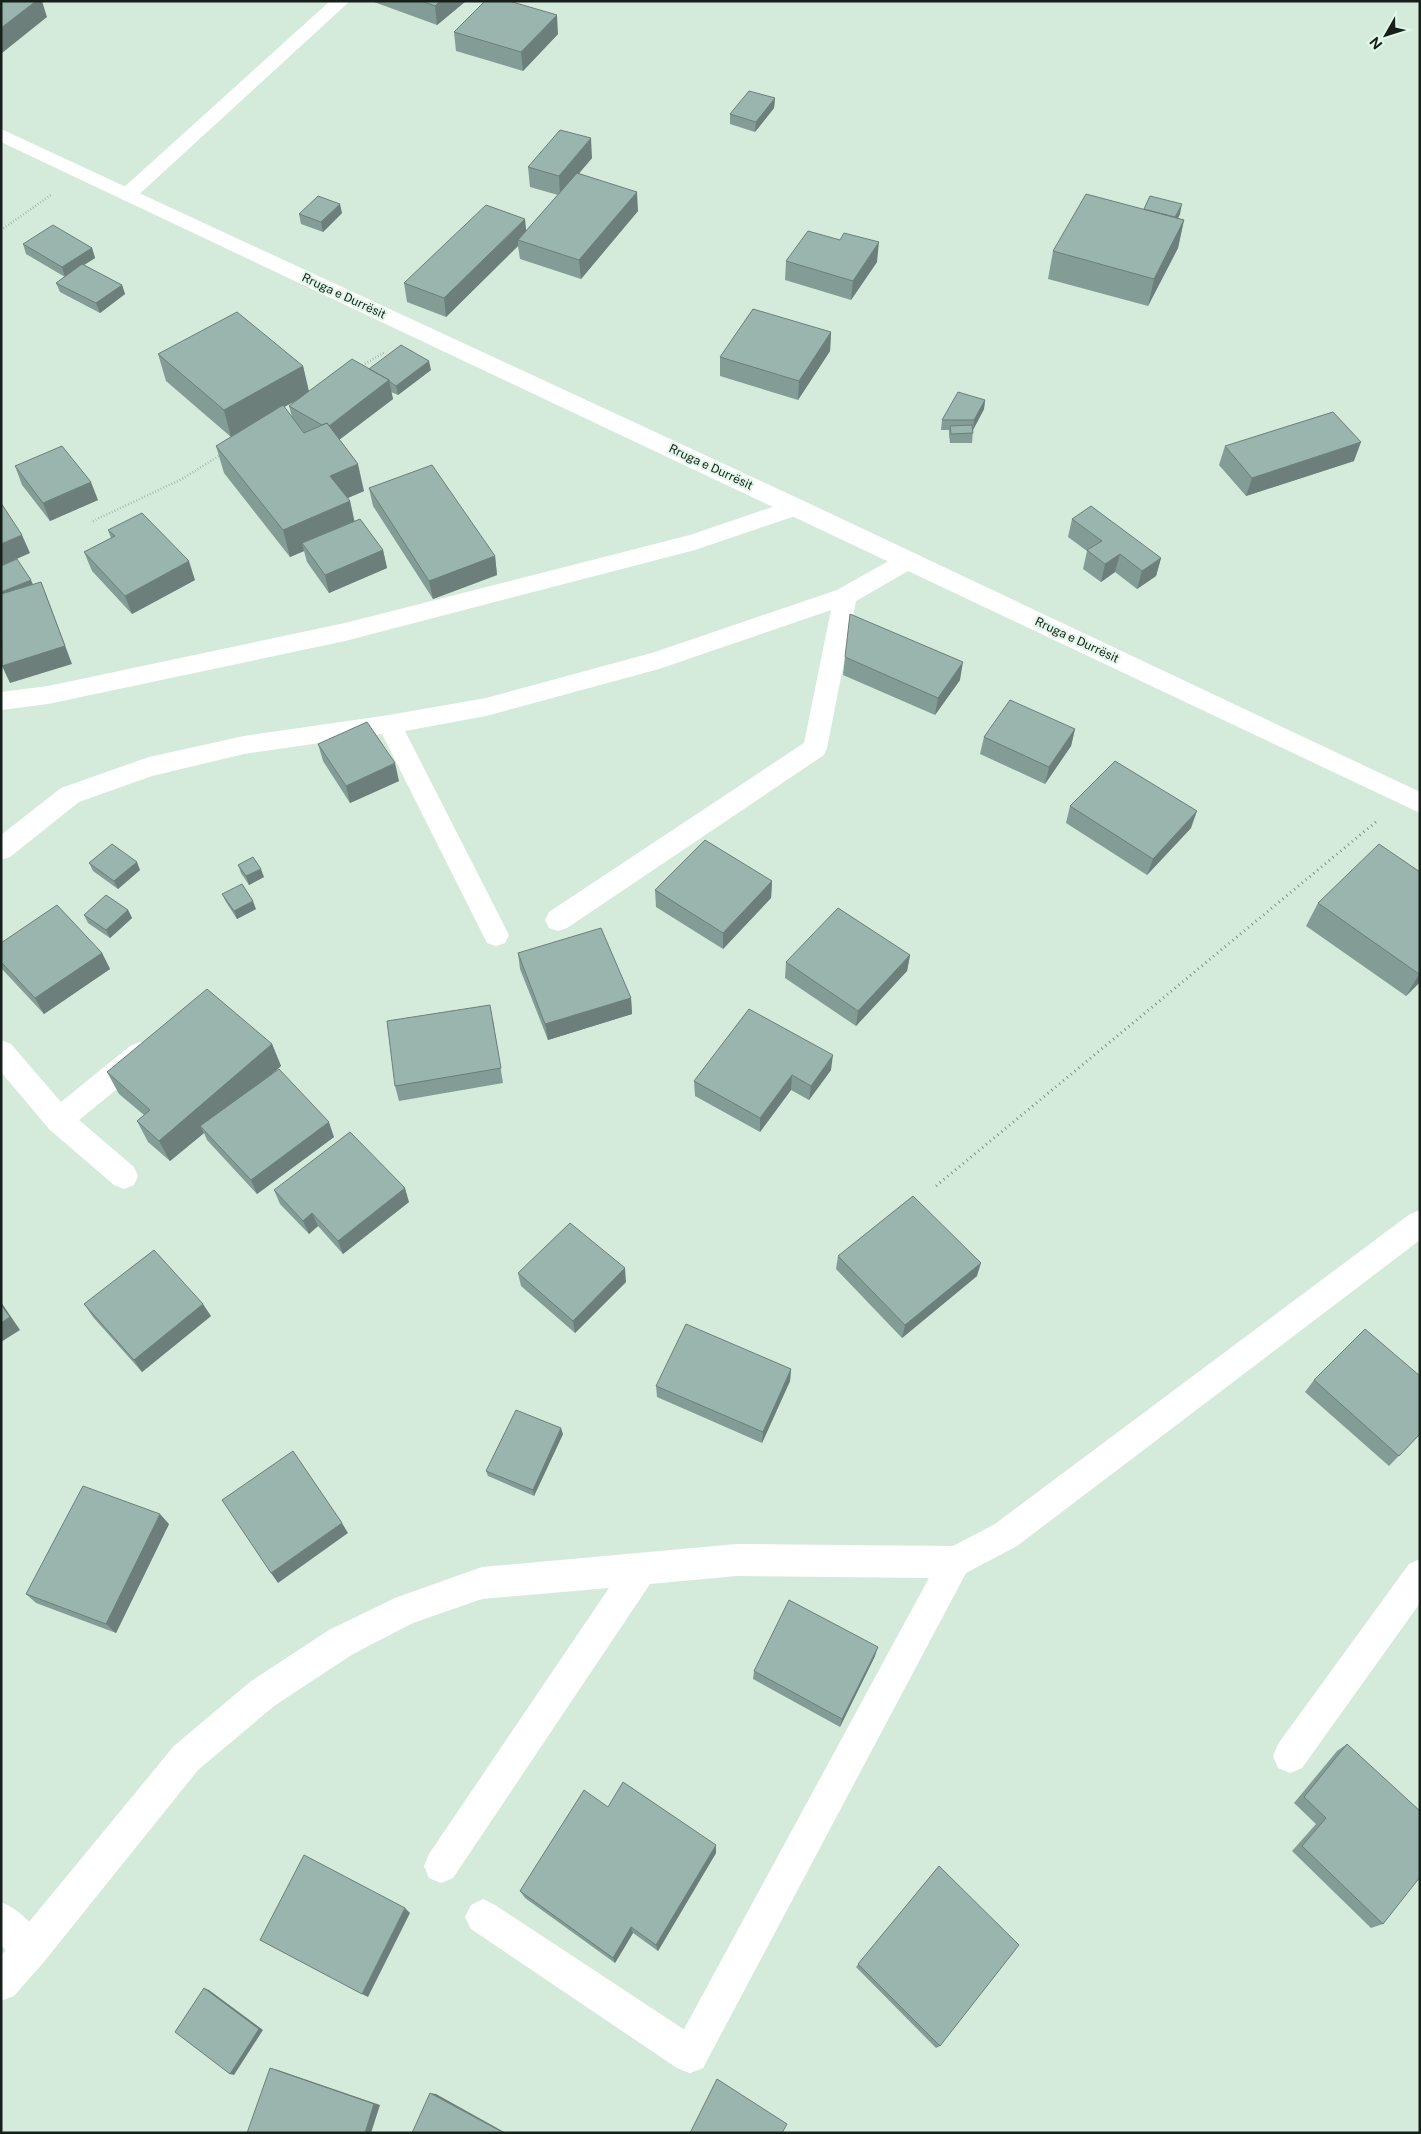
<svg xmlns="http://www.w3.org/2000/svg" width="1421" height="2134" font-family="'Public Sans',sans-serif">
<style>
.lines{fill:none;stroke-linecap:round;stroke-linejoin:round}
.path-far1{stroke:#809186;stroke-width:2.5;stroke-dasharray:0.5 2.5;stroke-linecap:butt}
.path{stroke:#809186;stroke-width:3;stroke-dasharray:1 4;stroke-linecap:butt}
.service{fill:#fff;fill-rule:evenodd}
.minor{fill:#fff;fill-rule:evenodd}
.secondary{fill:#fff;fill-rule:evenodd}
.wall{fill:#849c96;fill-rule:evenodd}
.shaded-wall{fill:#6c7f7a}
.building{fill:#9ab5ae;stroke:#6c7f7a}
.labels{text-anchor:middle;stroke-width:4;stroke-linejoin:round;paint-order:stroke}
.street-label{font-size:12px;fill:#171f1a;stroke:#e1f8e9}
</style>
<rect width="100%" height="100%" fill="#d4ebdc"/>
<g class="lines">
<path class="path-far1" d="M1 230 51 195
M360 367 385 352
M93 521 182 479 222 454"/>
<path class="path" d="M936 1186 1377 821"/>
<path class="service" d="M483 1899 495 1905 703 2042 708 2055 703 2068 690 2073 677 2068 471 1929 465 1917 471 1905Z
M1 1902C21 1910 40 1930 48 1950L43 1963 30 1968 17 1963 1 1945Z"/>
<path class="minor" d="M330 1H350L135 198 128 200 121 198 118 194 121 190Z
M796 499 804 501 807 507 804 513 695 550 345 641 48 704 1 710V692L48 686 345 623 690 535Z
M909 552 917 554 920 560 917 566 856 601 827 748 824 755 567 928 558 931 549 928 545 920 549 912 804 743 831 610 659 669 486 716 405 731 509 935 505 943 496 946 487 943 382 734 244 754 152 776 79 802 10 857 1 860V835L61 788 149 757 244 736 389 715 486 698 655 652 837 590 901 554Z
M1 1040 11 1044 61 1102 130 1046 140 1042 150 1046 154 1054 150 1062 79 1120 134 1167 138 1176 134 1185 124 1189 114 1185 49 1129 1 1072Z
M1420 1210V1240L1017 1546 966 1573 703 2068 690 2073 677 2068 672 2055 677 2042 929 1578 737 1576 650 1584 453 1878 441 1883 429 1878 424 1866 429 1854 609 1588 482 1599 413 1623 353 1654 274 1706 198 1770 43 1963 14 1996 1 2001V1956L174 1746 250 1682 329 1630 395 1598 482 1567 737 1544 953 1546 995 1524 1410 1214Z
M1420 1559V1603L1302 1768 1290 1773 1278 1768 1273 1756 1278 1744 1409 1564Z"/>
<path class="secondary" d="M1 129 804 501 1420 792V813L1 142Z"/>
</g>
<path class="wall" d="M374 1H466L437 25 374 2Z
M454 32 558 34 523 71 456 51Z
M775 98 774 108 755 132 730 124V114Z
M592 158 579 173 638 211 581 279 520 259 518 246 446 317 407 302 404 283 526 231 558 195 530 187 528 167Z
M1144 209 1180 214 1178 218 1184 220 1178 248 1148 306 1048 279 1053 251Z
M342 213 323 232 301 224 299 214Z
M23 244 92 248 95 258 84 265 122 285 125 294 100 313 60 292 56 283 65 277 26 254Z
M786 261 877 262 851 300 785 280Z
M831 332 830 351 798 400 720 376V357Z
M158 354 303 366 309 391 369 369 431 370 398 395 391 392 393 399 339 440 364 491 348 498 350 501 354 521 383 550 387 568 329 593 307 562 304 551 290 557 224 473 216 446 231 437 166 381ZM296 401 289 406 292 417 284 407Z
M985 400 984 409 973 430 972 443H950L949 435V430H941L942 420Z
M1225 446 1354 461 1246 496 1219 465Z
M15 466 98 500 50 521 22 485Z
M369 488 495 556 497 575 433 599 373 506Z
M1072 519 1161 558 1156 576 1137 589 1115 572 1101 582 1083 569 1087 551 1068 537Z
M108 530 195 580 132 614 92 571 84 552 111 538Z
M845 657 960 680 935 715 843 675Z
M1075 729 1071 746 1045 784 980 754 984 737Z
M318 744 399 781 350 803 323 761Z
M1070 806 1191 828 1147 875 1066 823Z
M89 863 140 870 118 889 93 871Z
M238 865 264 877 249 885 241 873Z
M1420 872V982L1406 996 1306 926 1318 903Z
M772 881 771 898 723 949 656 907 655 890Z
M222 894 256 909 237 919 226 902Z
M128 910 132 918 110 938 88 923 84 915Z
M1 943 102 953 110 969 44 1014 1 968Z
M518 953 631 998 632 1014 548 1040 520 969Z
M910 955 907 971 856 1026 785 978 786 962Z
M493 1020 503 1083 399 1101 395 1086Z
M272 1044 281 1066 266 1079 334 1137 257 1194 207 1140 204 1133 170 1161 148 1142 137 1121 144 1115 119 1094 107 1072Z
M831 1070 809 1100 791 1090 760 1132 695 1096 694 1081Z
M274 1190 409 1202 343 1254 318 1226 309 1234 280 1204Z
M838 1256 977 1276 902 1338 836 1269Z
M518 1273 626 1282 575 1333 521 1286Z
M84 1304 211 1316 142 1372 93 1317Z
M791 1369 790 1381 762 1443 657 1397 656 1386Z
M1314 1380 1420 1434 1389 1466 1305 1392Z
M563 1434 534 1496 488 1476 486 1471Z
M169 1524 116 1633 36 1603 26 1594Z
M875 1656 840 1727 753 1679 754 1671Z
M1347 1744 1383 1924 1371 1928 1292 1851 1316 1824 1294 1803 1337 1751Z
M608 1807 716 1853 658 1951 633 1933 615 1963 525 1898 520 1891Z
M939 1866 940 2046 936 2048 856 1967Z"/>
<path class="shaded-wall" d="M36 1H42L47 17 2 53 1 28Z
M440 1H466L437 25 435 6Z
M557 15 558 34 523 71 521 52Z
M775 98 774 108 755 132 756 122Z
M591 138 592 158 560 196 559 176Z
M637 192 638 211 581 279 579 260Z
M340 204 342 213 323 232 321 222Z
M1182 204 1180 214 1167 240 1169 230Z
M525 219 527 238 518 240V246L446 317 444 298Z
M1184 220 1178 248 1148 306 1154 279Z
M879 242 877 262 851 300 853 281Z
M92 248 95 258 65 277 62 267Z
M122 285 125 294 100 313 96 303Z
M831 332 830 351 798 400 799 381Z
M429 361 431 370 398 395 396 386Z
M303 366 309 393 231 437 224 410Z
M389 380 393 399 331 446 327 428Z
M985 400 984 409 973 430 974 420Z
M1361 442 1354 461 1246 496 1252 478Z
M358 464 364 491 336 503 330 476Z
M91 482 98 500 50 521 43 503Z
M350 501 356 528 302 543 304 551 290 557 283 530Z
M22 535 30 553 1 566V544Z
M383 550 387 568 329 593 325 575Z
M1120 554 1115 572 1101 582 1105 564Z
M495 556 497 575 433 599 429 581Z
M1161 558 1156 576 1137 589 1142 571Z
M189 561 195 580 132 614 125 596Z
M31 580 35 589 1 603V592Z
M41 582 48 600 72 664 10 683 2 666Z
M963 662 960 680 935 715 938 698Z
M1075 729 1071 746 1045 784 1049 767Z
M395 763 399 781 350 803 346 786Z
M1197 811 1191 828 1147 875 1153 859Z
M137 862 140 870 118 889 114 881Z
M261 869 264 877 249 885 246 876Z
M772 881 771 898 723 949V933Z
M253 901 256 909 237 919 234 911Z
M128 910 132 918 110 938 106 930Z
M102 953 110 969 44 1014 35 998Z
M910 955 907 971 856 1026 858 1011Z
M1420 973V982L1406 996Z
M631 998 632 1014 548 1040 545 1024Z
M272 1044 281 1066 205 1131 200 1126 204 1133 170 1161 159 1141Z
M833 1055 831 1070 809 1100 811 1086Z
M792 1075 791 1090 760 1132V1118Z
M329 1122 334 1137 257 1194 251 1180Z
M405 1188 409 1202 343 1254 338 1241Z
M312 1213 318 1226 309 1234 303 1221Z
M981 1263 977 1276 902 1338 905 1325Z
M625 1268 626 1282 575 1333 573 1321Z
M1 1302 20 1330 1 1342Z
M203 1304 211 1316 142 1372 134 1360Z
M791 1369 790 1381 762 1443 763 1432Z
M561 1428 563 1434 534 1496 533 1490Z
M160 1514 169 1524 116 1633 106 1624Z
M342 1523 348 1533 278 1583 271 1573Z
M878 1647 875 1656 840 1727 842 1719Z
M716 1845V1853L658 1951 656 1945Z
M405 1908 410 1913 368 1997 362 1994Z
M631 1927 633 1933 615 1963 613 1958Z
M204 1988 209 1990 263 2030 234 2075 230 2074Z
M270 2068 278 2070 380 2105 371 2133H365Z
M430 2093 436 2094 506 2133H504Z"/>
<path class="building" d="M1 1H36L1 28Z
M422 1H440L435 6Z
M485 1H509L557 15 521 52 454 32Z
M749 91 775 98 756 122 730 114Z
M560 130 591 138 559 176 528 167Z
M577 173 637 192 579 260 518 240Z
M1086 194 1184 220 1154 279 1053 251Z
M318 196 340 204 321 222 299 214Z
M1150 196 1182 204 1175 217 1144 209Z
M486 205 525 219 444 298 404 283Z
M53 225 92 248 62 267 23 244Z
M808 231 840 240 844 233 879 242 853 281 786 261Z
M82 264 122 285 96 303 56 283Z
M753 309 831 332 799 381 720 357Z
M237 312 303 366 224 410 158 354Z
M401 345 429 361 396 386 390 382 389 380 369 369Z
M352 359 389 380 329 426 327 423 322 425 289 406Z
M958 392 985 400 974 420H942Z
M283 405 304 433 327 423 358 464 330 476 350 501 283 530 216 446Z
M1333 412 1361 442 1252 478 1225 446Z
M972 425 973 433 951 434 950 426Z
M62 446 91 482 43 503 15 466Z
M432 465 495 556 429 581 369 488Z
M1 503 22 535 1 544Z
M1091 506 1161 558 1142 571 1120 554 1105 564 1087 550 1102 541 1072 519Z
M142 513 189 561 125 596 84 552 115 536 108 530Z
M360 519 383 550 325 575 302 543Z
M17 559 31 580 1 592V566Z
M41 582 65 646 2 666 1 594Z
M850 614 963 662 938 698 845 657Z
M1010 700 1075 729 1049 767 984 737Z
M367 722 395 763 346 786 318 744Z
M1115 761 1197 811 1153 859 1070 806Z
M705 840 772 881 723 933 655 890Z
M112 844 137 862 114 881 89 863Z
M1379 844 1420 872V973L1419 974 1318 903Z
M253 857 261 869 246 876 238 865Z
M242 884 253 901 234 911 222 894Z
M106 895 128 910 106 930 84 915Z
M57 905 102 953 35 998 1 962V943Z
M838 908 910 955 858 1011 786 962Z
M601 928 631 998 545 1024 518 953Z
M207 989 272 1044 159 1141 137 1121 150 1110 107 1072Z
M490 1005 501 1068 395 1086 387 1021Z
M749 1009 833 1055 811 1086 792 1075 760 1118 694 1081Z
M279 1069 329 1122 251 1180 200 1126Z
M350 1132 405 1188 338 1241 312 1213 303 1221 274 1190Z
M913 1196 981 1263 905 1325 838 1256Z
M570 1223 625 1268 573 1321 518 1273Z
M154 1250 203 1304 134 1360 84 1304Z
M1 1305 10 1317 1 1323Z
M686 1324 791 1369 763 1432 656 1386Z
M1365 1329 1420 1376V1434L1399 1456 1314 1380Z
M516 1410 561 1428 533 1490 486 1471Z
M293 1451 342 1523 271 1573 222 1500Z
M83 1486 160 1514 106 1624 26 1594Z
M789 1600 878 1647 842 1719 754 1671Z
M1347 1744 1420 1811V1877L1383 1924 1302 1846 1326 1818 1304 1797Z
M623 1782 716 1845 656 1945 631 1927 613 1958 520 1891 584 1790 608 1807Z
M304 1855 405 1908 362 1994 260 1940Z
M939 1866 1019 1945 940 2046 858 1964Z
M204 1988 259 2029 230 2074 175 2032Z
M270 2068 374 2104 365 2133H247Z
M717 2079 787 2124 782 2133H690Z
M430 2093 504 2133H412Z"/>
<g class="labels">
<g class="street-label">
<text transform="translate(344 296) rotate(25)" y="4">Rruga e Durrësit</text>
<text transform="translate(711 467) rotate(25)" y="4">Rruga e Durrësit</text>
<text transform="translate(1077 640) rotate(25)" y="4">Rruga e Durrësit</text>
</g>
</g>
<rect width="1421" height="2134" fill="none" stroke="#171f1a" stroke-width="5"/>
<g transform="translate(1386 35) rotate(231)" stroke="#e1f8e9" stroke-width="4" paint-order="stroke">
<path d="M0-4L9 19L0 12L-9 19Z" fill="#171f1a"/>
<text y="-8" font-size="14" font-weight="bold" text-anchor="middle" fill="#171f1a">N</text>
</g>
</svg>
